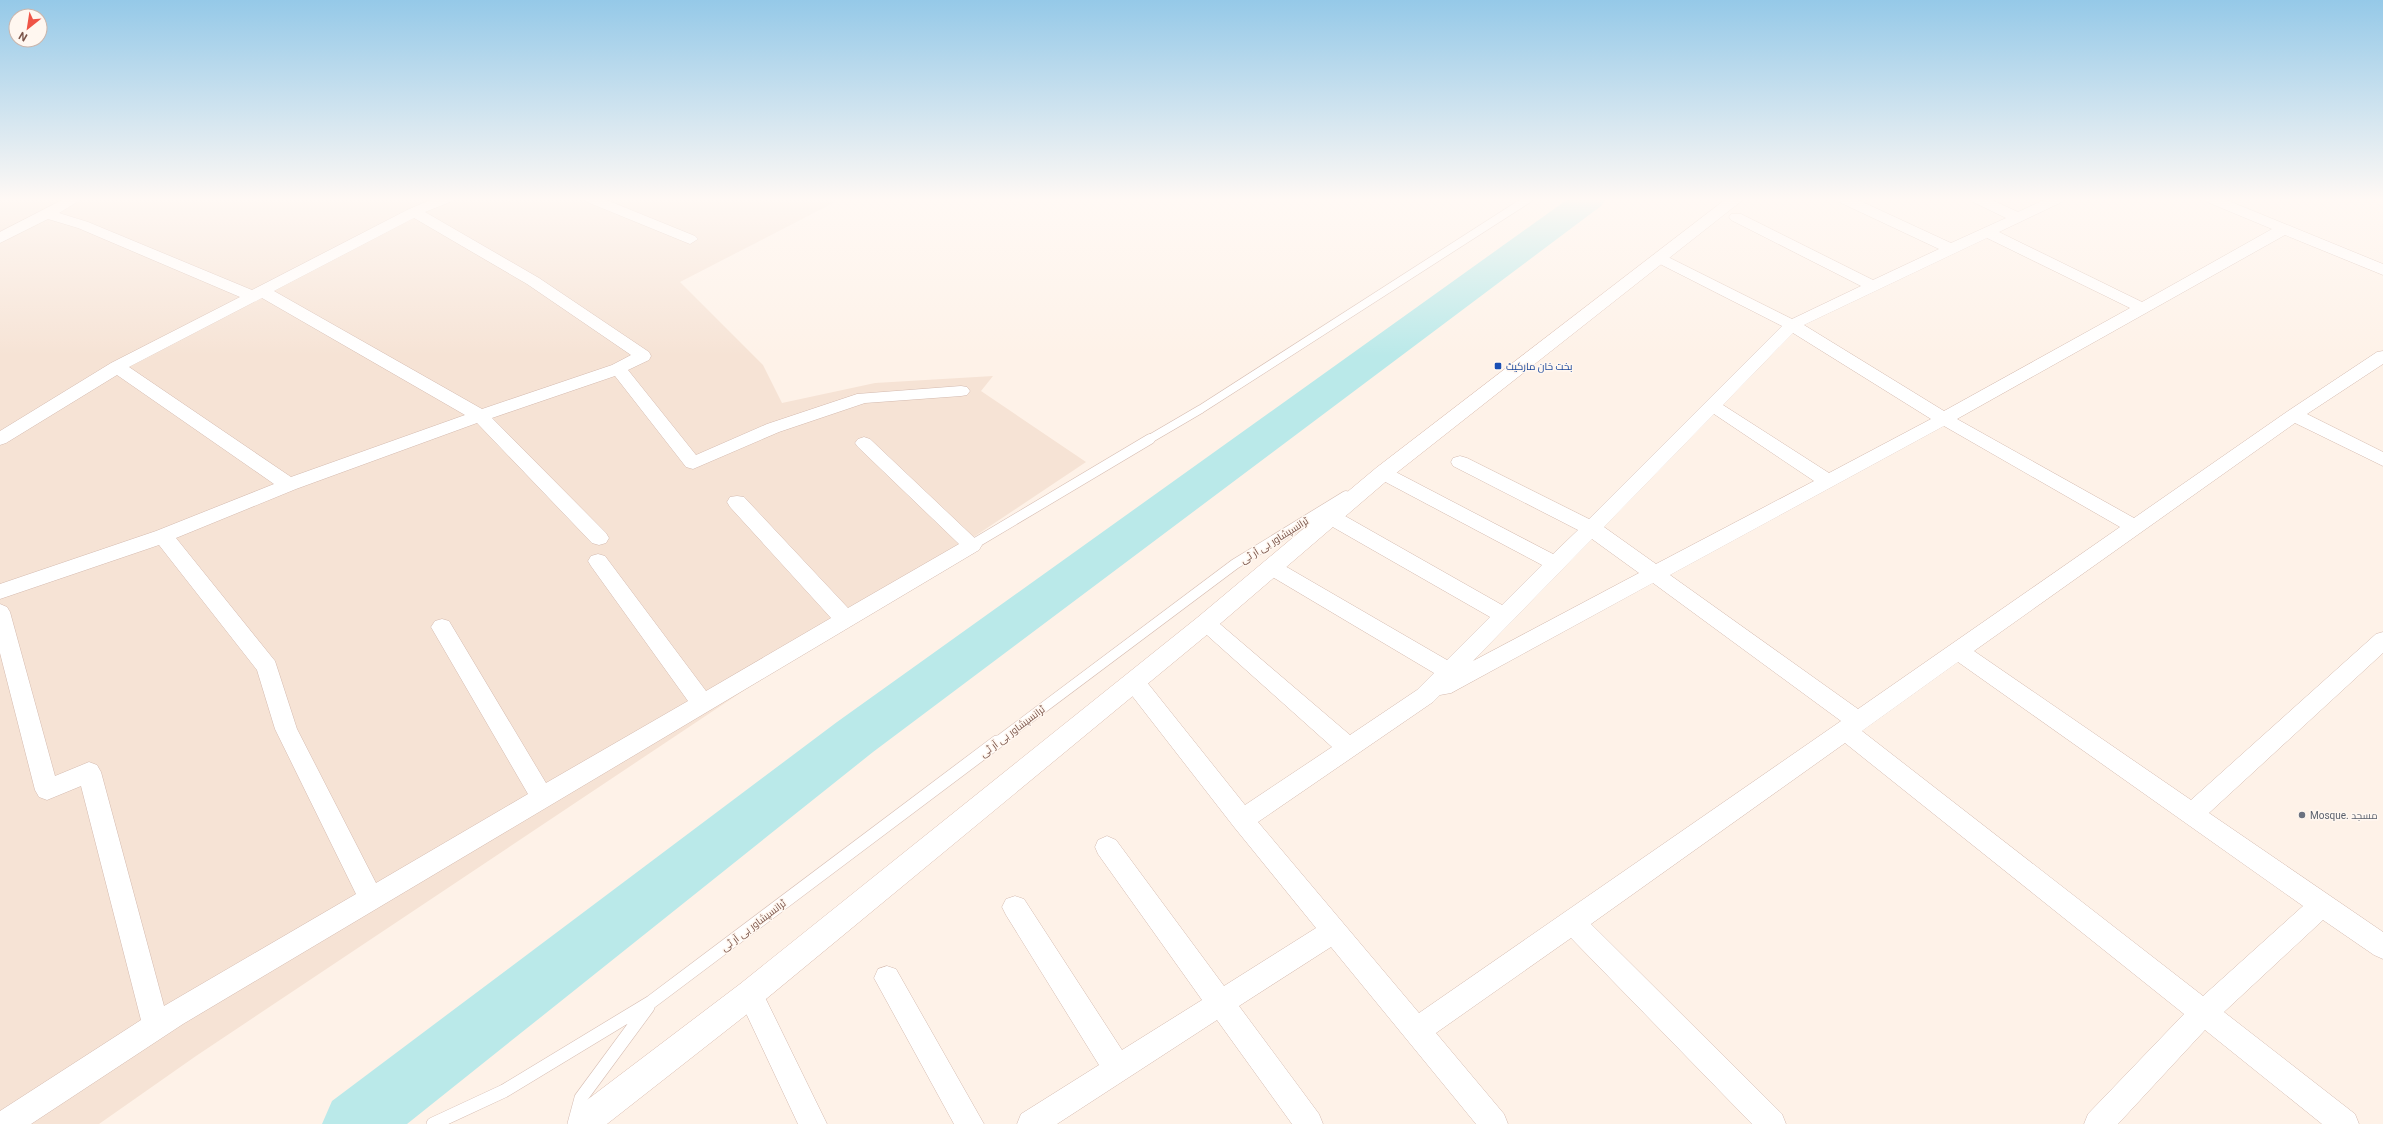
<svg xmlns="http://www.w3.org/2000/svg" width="2383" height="1124" font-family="Roboto,Cairo,sans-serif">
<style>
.residential{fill:#f6e3d5}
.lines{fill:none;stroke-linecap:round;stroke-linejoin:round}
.river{fill:#bae9e9;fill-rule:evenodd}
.lane-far2-casing{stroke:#d4baaf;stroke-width:9}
.lane-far1-casing{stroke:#d4baaf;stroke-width:11}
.lane-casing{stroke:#d4baaf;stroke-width:14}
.street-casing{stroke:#d4baaf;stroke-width:1}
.secondary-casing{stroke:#d9bbae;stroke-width:1}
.lane-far2{stroke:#fff;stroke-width:8}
.lane-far1{stroke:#fff;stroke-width:10}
.lane{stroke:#fff;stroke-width:13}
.street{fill:#fff;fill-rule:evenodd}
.secondary{fill:#fff;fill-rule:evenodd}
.transit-dot{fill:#1a4fb4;stroke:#fff7f0;stroke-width:1.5}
.worship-dot{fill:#6b7280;stroke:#fff7f0;stroke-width:1.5}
.labels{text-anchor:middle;stroke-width:3;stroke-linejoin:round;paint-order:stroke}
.transit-label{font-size:10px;fill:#164399;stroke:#fff7f0;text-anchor:start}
.street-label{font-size:10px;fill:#7a5449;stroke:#fff7f0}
.worship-label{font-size:10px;fill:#5b616d;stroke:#fff7f0;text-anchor:start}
</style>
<rect width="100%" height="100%" fill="#fef2e8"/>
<path class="residential" d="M0 199H827L835 202 680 282 763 365 782 403 875 383 993 376 981 391 1086 462 196 1056 99 1124H0Z"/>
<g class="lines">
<path class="river" d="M1568 199H1606L1601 206 873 752 407 1124H322L332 1101 837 722Z"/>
<g class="lane-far2-casing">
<path id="lane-far2" d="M1148 440 1201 409 1528 199"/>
</g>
<g class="lane-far1-casing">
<path id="lane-far1" d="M972 545 1150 439
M996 743 1235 564 1346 496"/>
</g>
<g class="lane-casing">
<path id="lane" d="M433 1124 504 1091 651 1002 997 742
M574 1124 581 1098 648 1007"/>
</g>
<g class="street-casing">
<path id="street" d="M64 199H82L59 213 88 222 252 290 409 209 433 199H452L450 202 425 212 539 278 649 352 651 356 649 360 628 370 696 455 767 424 857 394 961 386 967 387 970 391 967 395 961 396 865 403 779 432 693 469 686 467 615 376 492 418 606 533 609 538 606 543 599 545 592 543 477 423 296 489 176 538 275 661 297 729 376 883 528 794 431 627 435 621 442 619 449 621 546 783 688 701 591 566 588 561 591 556 598 554 605 556 706 691 831 618 730 507 727 502 730 497 737 496 744 497 848 608 959 544 858 447 855 443 858 439 864 437 870 439 982 545 979 550 183 1024 31 1124H0V1111L141 1020 81 786 47 800 39 797 35 790 0 653V604L7 607 10 612 55 776 89 762 97 765 101 772 164 1006 356 894 275 729 257 670 159 545 0 599V584L156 531 274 484 117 375 6 443 0 445V431L111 363 240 297 78 228 48 219 0 243V232ZM414 218 527 284 631 355 612 365 482 409 274 291ZM262 298 465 415 291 477 129 367Z
M585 199H604L695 236 698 239 690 244 685 242 587 202Z
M1837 199H1856L1951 243 2006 218 1973 202 1971 199H1990L2018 212 2046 199H2064L2062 202 1999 232 2142 302 2272 229 2207 202 2205 199H2224L2383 264V275L2285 235 1957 419 2134 518 2288 411 2377 352 2383 351V364L2307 414 2383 452V466L2295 423 1974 651 2191 800 2376 634 2383 632V653L2209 813 2383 932V959L2374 955 2323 920 2224 1012 2355 1114 2359 1124H2322L2205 1030 2118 1124H2084L2088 1114 2184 1014 1845 743 1591 924 1782 1114 1786 1124H1752L1571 938 1436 1033 1504 1114 1508 1124H1476L1331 947 1239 1006 1319 1114 1323 1124H1292L1217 1020 1057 1124H1017L1021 1114 1099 1065 1006 915 1002 907 1006 899 1015 896 1024 899 1122 1050 1202 1000 1098 854 1095 847 1098 840 1107 836 1116 840 1224 986 1316 928 1234 827 1126 688 1123 682 1126 676 1134 674 1142 676 1245 805 1332 747 1199 628 1196 623 1199 618 1206 615 1213 618 1350 735 1417 690 1434 673 1264 572 1261 567 1264 562 1271 560 1278 562 1447 660 1490 617 1324 522 1321 517 1324 512 1331 510 1338 512 1502 605 1542 565 1376 477 1374 473 1376 469 1383 467 1390 469 1553 554 1578 530 1453 466 1451 462 1453 458 1460 456 1467 458 1589 519 1782 326 1654 261 1651 258 1654 255H1664L1792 319 1861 286 1731 220 1729 217 1731 214H1741L1873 280 1939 249 1839 202ZM1987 238 2130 308 1944 411 1804 325ZM1793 333 1931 419 1829 473 1723 405ZM1714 414 1814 481 1656 564 1604 527ZM1944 426 2120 527 1858 709 1670 575ZM1592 539 1639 573 1473 661ZM1653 583 1841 721 1419 1013 1258 822 1433 702 1440 695 1451 693ZM1958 662 2303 906 2203 996 1862 731Z
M887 966 896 969 984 1124H954L874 978 878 969Z
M750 981 759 985 827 1124H798L737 994 741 985Z"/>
</g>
<g class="secondary-casing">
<path id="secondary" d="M1726 199H1744L1390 478 1214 629 760 1004 607 1124H575L574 1117 579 1106 740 984 1198 617 1376 468Z"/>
</g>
<use href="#lane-far2" class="lane-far2"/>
<use href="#lane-far1" class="lane-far1"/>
<use href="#lane" class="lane"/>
<use href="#street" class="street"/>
<use href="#secondary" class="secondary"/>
</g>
<linearGradient id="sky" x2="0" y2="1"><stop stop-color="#95c9e8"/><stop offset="0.56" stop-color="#fff9f5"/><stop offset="1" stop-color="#fff9f5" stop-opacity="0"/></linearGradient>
<rect width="2383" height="356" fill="url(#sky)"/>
<rect class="transit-dot" x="1494" y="362" width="8" height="8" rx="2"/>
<circle class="worship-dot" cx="2302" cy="815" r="4"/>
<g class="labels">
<g class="transit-label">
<text x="1506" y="370">بخت خان مارکیٹ</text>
</g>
<g class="street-label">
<text transform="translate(1274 540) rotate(-32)" y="4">ٹرانسپشاور بی آر ٹی</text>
<text transform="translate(1012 731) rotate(-37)" y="4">ٹرانسپشاور بی آر ٹی</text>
<text transform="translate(753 925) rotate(-37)" y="4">ٹرانسپشاور بی آر ٹی</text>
</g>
<g class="worship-label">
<text x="2310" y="819">Mosque. مسجد</text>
</g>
</g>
<g transform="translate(28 28) rotate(210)"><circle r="19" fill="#fff7f0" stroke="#cab6ad"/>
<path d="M0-3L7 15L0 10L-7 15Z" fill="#ef5446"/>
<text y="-6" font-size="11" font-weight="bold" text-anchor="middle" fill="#7a5449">N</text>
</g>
</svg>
